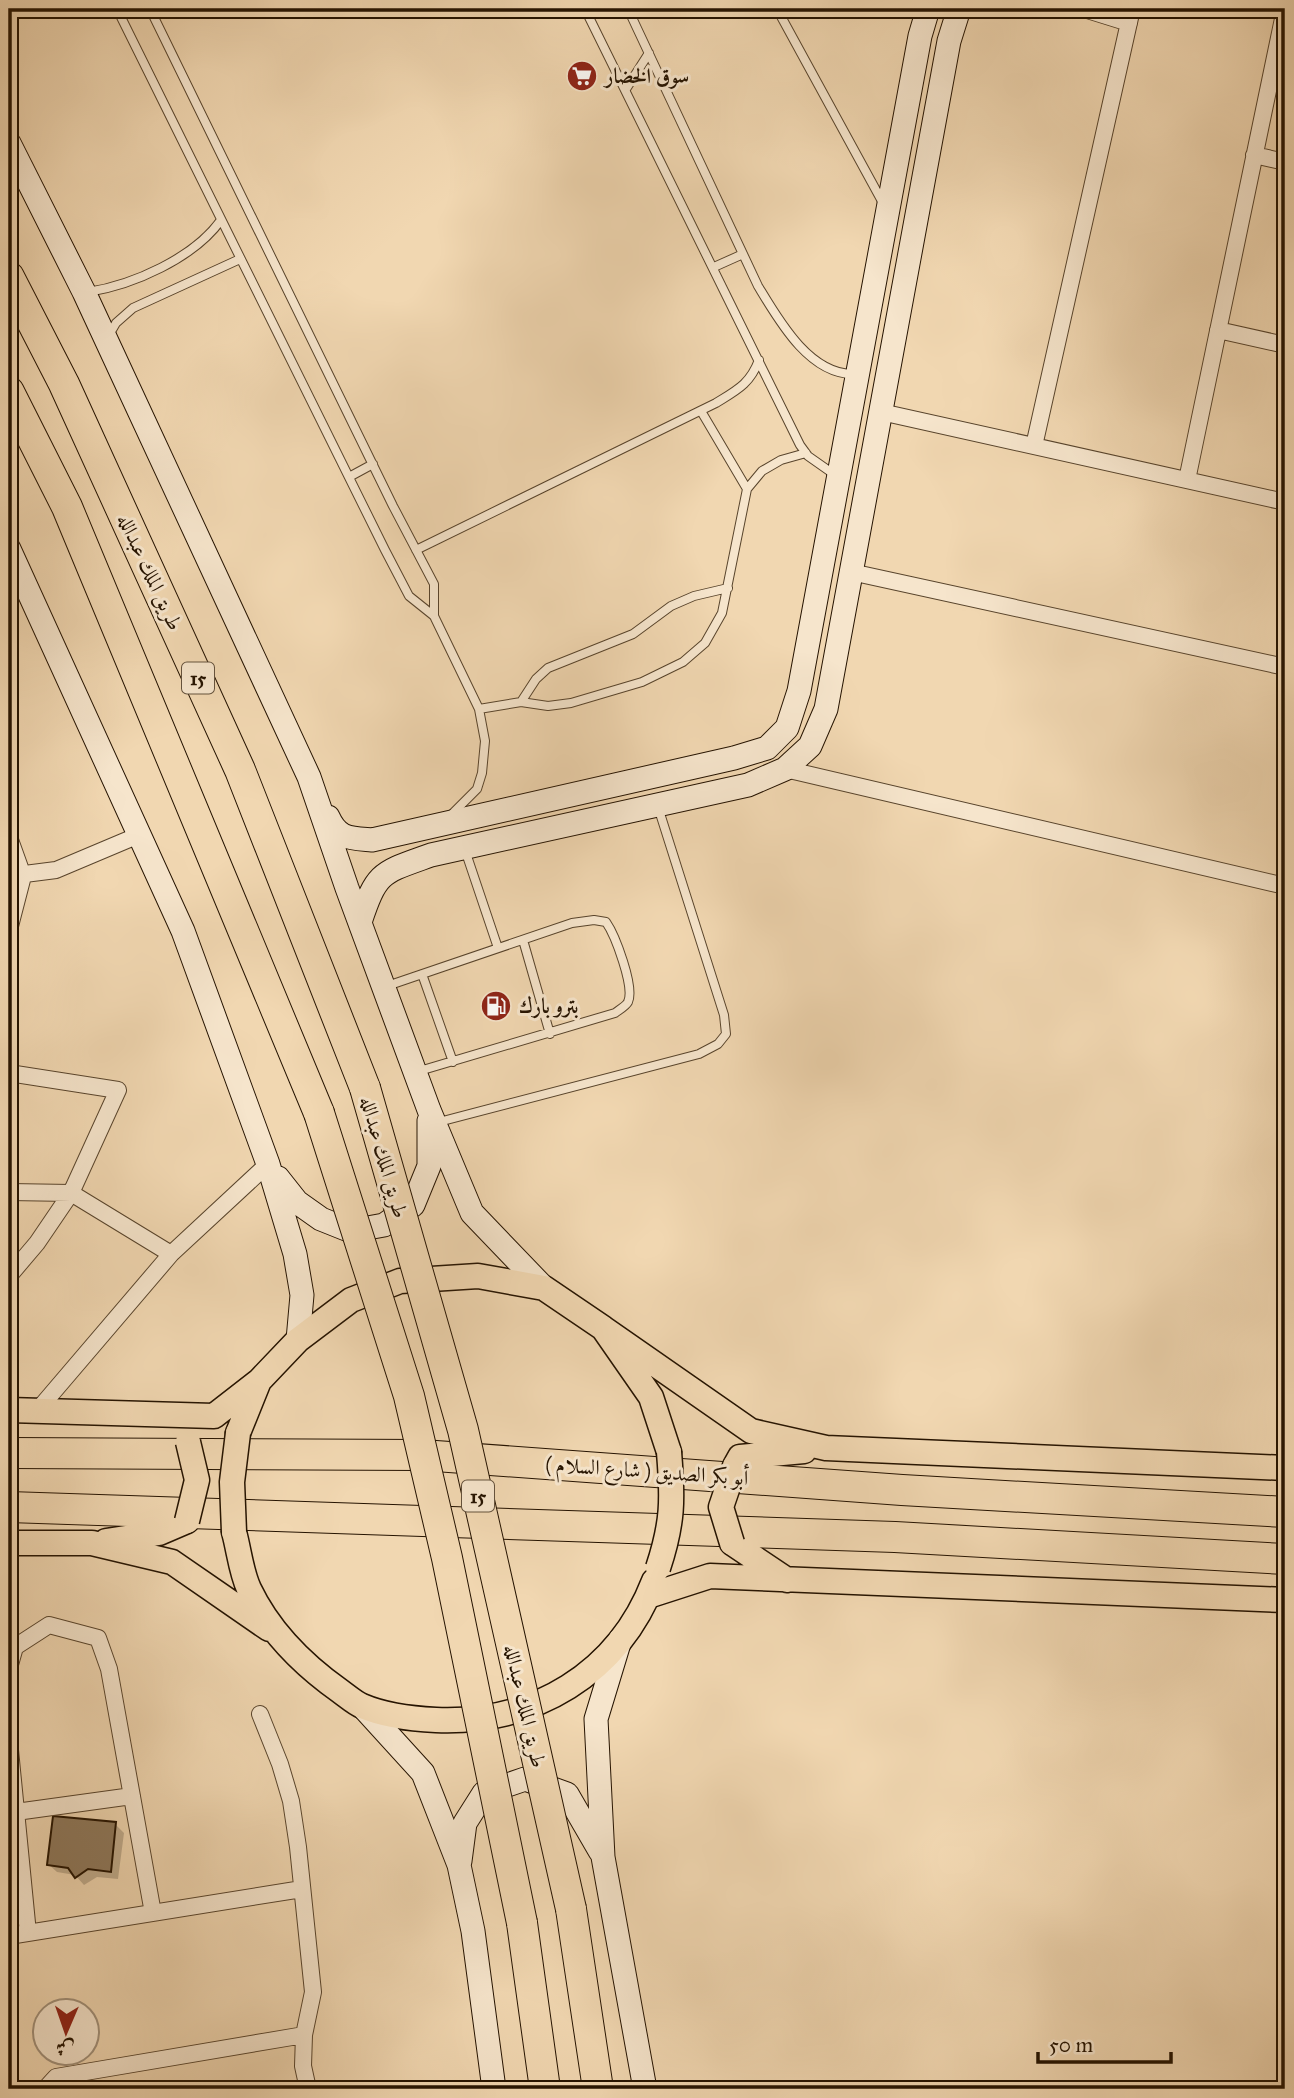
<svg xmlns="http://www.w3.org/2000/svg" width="1294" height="2098" font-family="'IM FELL Great Primer',Amiri,serif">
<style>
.shadow{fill:#0003}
.building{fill:#8f795c;stroke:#251300;stroke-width:2}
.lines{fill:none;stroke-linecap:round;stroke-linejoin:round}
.lane-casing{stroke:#58442c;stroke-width:10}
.street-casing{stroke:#58442c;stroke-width:18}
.secondary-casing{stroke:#251300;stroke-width:25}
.primary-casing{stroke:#251300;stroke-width:27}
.highway-casing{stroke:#251300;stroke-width:32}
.lane{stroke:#f6e5cc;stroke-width:8}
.street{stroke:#f6e5cc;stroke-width:16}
.secondary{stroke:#f6e5cc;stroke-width:23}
.primary{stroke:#f1d7b1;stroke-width:24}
.highway{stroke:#f1d7b1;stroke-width:30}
.primary-bridge-casing{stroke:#251300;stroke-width:27;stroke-linecap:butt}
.highway-bridge-casing{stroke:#251300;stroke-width:32;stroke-linecap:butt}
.primary-bridge{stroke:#f1d7b1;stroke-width:24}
.highway-bridge{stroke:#f1d7b1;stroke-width:30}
.labels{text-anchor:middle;stroke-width:6;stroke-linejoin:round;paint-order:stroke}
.shield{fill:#f6e5cc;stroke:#64523d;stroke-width:2}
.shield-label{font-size:19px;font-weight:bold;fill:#251300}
.poi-label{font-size:21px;font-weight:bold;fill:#251300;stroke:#f6e5cc;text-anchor:start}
.street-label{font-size:21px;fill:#251300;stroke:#f6e5cc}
</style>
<rect width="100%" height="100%" fill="#f1d7b1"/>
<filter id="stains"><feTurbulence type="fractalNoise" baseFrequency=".00286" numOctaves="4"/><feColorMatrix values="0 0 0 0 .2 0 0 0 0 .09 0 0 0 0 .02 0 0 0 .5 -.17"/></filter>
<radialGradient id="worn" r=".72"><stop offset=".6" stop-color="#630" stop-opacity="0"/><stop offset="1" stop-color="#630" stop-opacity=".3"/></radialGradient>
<path class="shadow" d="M115 1824 124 1833 118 1879 97 1877 84 1885 75 1875 57 1872 48 1864Z"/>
<path class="building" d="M53 1816 116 1822 111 1872 88 1869 75 1878 68 1868 47 1865Z"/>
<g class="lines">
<g class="lane-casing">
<path id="lane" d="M117 9 385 550 409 596 434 616 479 709 485 741 482 773 477 789 451 815
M150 9 393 506 434 584V616
M585 9 800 445 808 456 835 475
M628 9 758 286C778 319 809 375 854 374
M777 9 883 203
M626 89 649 53
M714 267 743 254
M88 292C133 285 194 258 221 220
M109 335 116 323 133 308 240 259
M701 411 747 489
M349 477 373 464
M416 550 716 403C737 390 750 384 759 360
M521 702 536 679 548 668 633 634 671 606 694 596 728 588
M479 709 521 702 548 706 571 703 642 682 683 662 705 643 722 613 747 489 762 471 781 460 806 453
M465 850 498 948
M523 940 550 1034
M422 974 453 1062
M387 986 572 923 594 920 606 922C615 935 635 987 628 1002 626 1006 619 1010 615 1013L416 1072
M435 1123 699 1054 718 1044 726 1034 724 1015 658 807"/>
</g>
<g class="street-casing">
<path id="street" d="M1084 9 1129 23
M1254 155 1285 162
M1218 330 1285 345
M881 412 1285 502
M1034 446 1132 9
M1187 480 1285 9
M851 572 1285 667
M785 769 1285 886
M9 837 23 876 9 930
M9 876 56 870 139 835
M9 1073 118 1090 71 1193 37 1243 9 1276
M9 1192 71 1193 171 1254
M37 1411 171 1254 268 1164
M9 1668 15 1647 49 1625 98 1638 109 1669 153 1913
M260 1714 280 1764 291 1801 298 1847 313 1992 304 2035 303 2066 308 2089
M9 1740 28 1933
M16 1812 132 1796
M9 1936 302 1889
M45 2089 56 2077 304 2035"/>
</g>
<g class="secondary-casing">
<path id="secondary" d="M9 143 84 292 309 777 347 888 429 1110 472 1213 544 1288
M9 549 183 931 268 1164 295 1254 302 1295 298 1340
M328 817C338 839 349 838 372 840L734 758 767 748 787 728 799 691 920 36 928 9
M360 922C377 871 381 873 431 855L748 785 785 769 810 746 826 709 949 41 959 9
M278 1178 297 1202 321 1219 351 1231 384 1225 413 1205 429 1166V1121
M620 1640 596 1719 603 1857 645 2089
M362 1706 423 1773 459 1865 473 1931 494 2089
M460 1861 465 1823 484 1793 525 1779 567 1794 600 1851"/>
</g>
<g class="primary-casing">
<path id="primary" d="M603 1328 751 1431 826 1448 1285 1468
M9 1410 214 1416 259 1381
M238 1433 259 1381 298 1340 351 1300 400 1281 478 1276 544 1288 603 1328 651 1397 669 1452
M735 1466 740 1457 804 1451
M234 1532C239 1550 241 1572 249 1589 269 1631 302 1664 340 1691 347 1696 355 1703 362 1706 383 1715 414 1719 436 1720 534 1724 618 1674 654 1581
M106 1541 159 1533 187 1521
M9 1543H92L172 1562 269 1629
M732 1543 787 1580
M648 1596 710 1576 1285 1600"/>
</g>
<g class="highway-casing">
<path id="highway" d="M9 277 64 384 240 770 365 1088
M9 392 67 507 319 1113
M9 1453 422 1455 902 1490 1285 1512
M9 1507 895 1537 1285 1559
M571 1909 598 2089
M522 1923 545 2089"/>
</g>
<use href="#lane" class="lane"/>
<use href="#street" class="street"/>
<use href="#secondary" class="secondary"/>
<use href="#primary" class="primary"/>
<use href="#highway" class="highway"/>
<g class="primary-bridge-casing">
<path id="primary-bridge" d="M187 1521 197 1480 188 1442
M234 1532 232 1482 238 1433
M732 1543 721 1507 735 1466
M658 1568C673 1523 673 1499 669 1452"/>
</g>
<g class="highway-bridge-casing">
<path id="highway-bridge" d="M365 1088 463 1430 571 1909
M319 1113 409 1396 447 1558 522 1923"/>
</g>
<use href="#primary-bridge" class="primary-bridge"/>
<use href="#highway-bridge" class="highway-bridge"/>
</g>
<defs>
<g id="supermarket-disc" transform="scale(1.575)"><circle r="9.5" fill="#8f2418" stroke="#f6e5cc"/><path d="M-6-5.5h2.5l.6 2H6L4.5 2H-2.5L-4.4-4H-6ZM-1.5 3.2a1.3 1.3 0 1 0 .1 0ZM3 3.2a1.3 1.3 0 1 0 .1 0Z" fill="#fff"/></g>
<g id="fuel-disc" transform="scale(1.575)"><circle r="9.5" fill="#8f2418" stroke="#f6e5cc"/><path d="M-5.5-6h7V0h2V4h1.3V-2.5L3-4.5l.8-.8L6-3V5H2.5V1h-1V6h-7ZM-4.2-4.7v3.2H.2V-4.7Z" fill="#fff"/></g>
</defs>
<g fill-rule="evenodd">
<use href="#supermarket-disc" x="582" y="76"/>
<use href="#fuel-disc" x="496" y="1006"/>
</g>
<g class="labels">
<g class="shield">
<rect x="182" y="662.5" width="32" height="31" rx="5"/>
<rect x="462" y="1480.5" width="32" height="31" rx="5"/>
</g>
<g class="shield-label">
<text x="198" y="685">15</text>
<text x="478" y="1503">15</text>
</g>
<g class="poi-label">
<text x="605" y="83">سوق الخضار</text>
<text x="519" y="1013">بترو بارك</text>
</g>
<g class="street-label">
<text transform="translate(150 572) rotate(65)" y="7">طريق الملك عبدالله</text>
<text transform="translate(384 1157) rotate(74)" y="7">طريق الملك عبدالله</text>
<text transform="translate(647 1471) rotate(4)" y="7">( شارع السلام ) أبو بكر الصديق</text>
<text transform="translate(525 1706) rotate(77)" y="7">طريق الملك عبدالله</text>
</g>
</g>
<rect width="1294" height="2098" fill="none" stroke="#f1d7b1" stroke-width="35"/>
<rect x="10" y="10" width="1273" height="2077" fill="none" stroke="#251300" stroke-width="3.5"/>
<rect x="18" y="18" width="1259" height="2063" fill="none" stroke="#251300" stroke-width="2"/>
<g transform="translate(66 2032) rotate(182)"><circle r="33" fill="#f6e5cc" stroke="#a2917a" stroke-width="2"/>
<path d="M0-5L12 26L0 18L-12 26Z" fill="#8f2418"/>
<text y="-10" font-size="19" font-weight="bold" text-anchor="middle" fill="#251300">ش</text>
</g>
<path d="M1038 2052v10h133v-10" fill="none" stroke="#251300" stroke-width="3.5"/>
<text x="1049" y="2052" font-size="21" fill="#251300" stroke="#f6e5cc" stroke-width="5" paint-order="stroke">50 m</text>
<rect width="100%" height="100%" filter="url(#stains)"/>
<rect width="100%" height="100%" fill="url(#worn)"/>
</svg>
